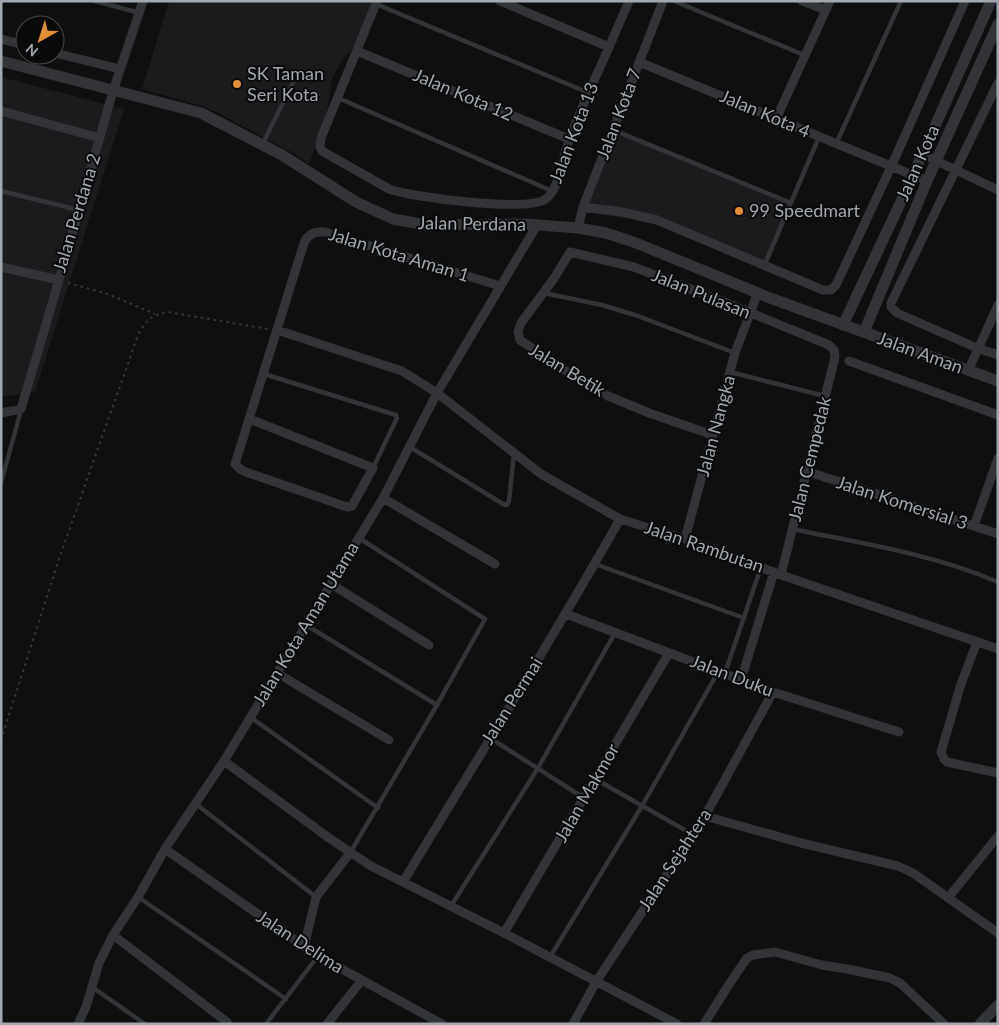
<svg xmlns="http://www.w3.org/2000/svg" width="999" height="1025" font-family="Lato,sans-serif">
<style>
.built{fill:#1b1b1d}
.lines{fill:none;stroke-linecap:round;stroke-linejoin:round}
.path{stroke:#36393c;stroke-width:2;stroke-dasharray:2.5 4;stroke-linecap:butt}
.service{stroke:#323437;stroke-width:4.5}
.minor{stroke:#323437;stroke-width:9}
.tertiary{stroke:#323437;stroke-width:11}
.poi-dot{fill:#e58f32;stroke:#0a0a0b;stroke-width:2}
.labels{text-anchor:middle;stroke-width:4;stroke-linejoin:round;paint-order:stroke}
.poi-label{font-size:18px;fill:#a1a8b0;stroke:#0a0a0b;text-anchor:start}
.street-label{font-size:18px;fill:#a1a8b0;stroke:#0a0a0b}
</style>
<rect width="100%" height="100%" fill="#0f0f10"/>
<path class="built" d="M169 1H378L351 50 340 63 332 79 326 120 309 164 295 154 218 113 202 106 142 89Z
M1 77 124 109 35 392 1 397Z
M611 126 794 202 765 271 655 223 578 211Z"/>
<g class="lines">
<path class="path" d="M68 283 105 293 155 314
M1 740 59 559 138 335C146 320 151 315 168 312L268 329"/>
<path class="service" d="M95 1 140 13
M674 1 804 55
M376 4 589 93
M338 98 552 191
M613 130 791 203
M263 143 293 83
M836 144 901 1
M1 191 79 210
M764 266 819 137
M544 293 602 305 638 316 735 353
M730 372 825 396
M264 374 396 415 397 418 373 468
M410 447 503 504 507 505 509 501 514 454
M1 483 21 410
M792 529C861 543 933 554 998 582
M595 564 744 618
M306 625 437 705
M725 673 761 567
M250 717 378 808
M490 738 584 798
M595 779 692 834
M196 804 316 897
M350 853 437 705 485 619 359 538
M138 897 286 999
M451 906 538 768 615 633
M550 957 642 806 718 672
M92 987 145 1024
M266 1024 318 956"/>
<path class="minor" d="M377 1 321 138 320 147 322 151 389 189C414 198 522 211 544 200 557 193 560 169 564 156 571 131 582 108 592 85 605 57 617 29 629 1
M500 1 609 47
M802 1 826 10
M1 39 25 45
M357 51 569 139
M55 53 120 69
M639 62 927 181
M998 83 891 303V307L897 313 977 348 998 355
M1 111 100 138
M776 119 830 1
M922 154 998 190
M583 207 622 212 657 220 823 290H831L836 285 891 167 965 1
M578 228 583 207 663 1
M1 267 59 280 113 91 143 1
M277 330 402 371 437 393 541 474 620 519 685 539 781 575 998 649
M849 361 998 415
M968 371 998 305
M1 413 21 409 59 280
M250 419 373 468 352 506 347 507 246 472 240 469 235 464 304 243C308 234 315 231 325 232L500 286
M713 435 649 413 608 396 561 368 520 340 518 331 521 323 555 277 570 252 634 267 734 306 829 345 834 350 835 357 781 575
M806 471 998 534
M383 498 495 564
M974 526 998 458
M685 539 735 353 758 292
M331 584 429 645
M566 614 773 692 899 732
M977 642 961 684 941 752 944 759 947 762 998 773
M277 673 389 740
M741 680 774 572
M224 761 329 838 371 866 504 933 677 1024
M705 816 801 843 898 866 913 873 998 933
M165 849 318 956 442 1024
M403 882C476 761 551 642 620 519
M948 898 998 836
M504 933 669 653
M113 935 227 1022
M304 947 316 897 350 853
M78 1024 86 1007 99 963 113 935 138 897 165 849 224 761 383 498 437 393 537 225
M327 1024 362 980
M573 1024 596 982 705 816 773 692
M704 1024 728 986 747 958 753 955 775 952 822 965 847 969 890 978 900 983 944 1024"/>
<path class="tertiary" d="M1 61 201 113 282 155 356 202 393 219 426 225 525 224 578 228 606 233 636 243 770 298 998 381
M843 325 905 193 991 1
M864 332 927 181 998 24
M980 1024 998 1005"/>
</g>
<g class="poi-dot">
<circle cx="237" cy="84" r="5"/>
<circle cx="739" cy="211" r="5"/>
</g>
<g class="labels">
<g class="poi-label">
<text x="247" y="80">SK Taman<tspan x="247" dy="21">Seri Kota</tspan></text>
<text x="749" y="217">99 Speedmart</text>
</g>
<g class="street-label">
<text transform="translate(463 95) rotate(23)" y="6">Jalan Kota 12</text>
<text transform="translate(619 114) rotate(-69)" y="6">Jalan Kota 7</text>
<text transform="translate(765 114) rotate(23)" y="6">Jalan Kota 4</text>
<text transform="translate(574 133) rotate(-69)" y="6">Jalan Kota 13</text>
<text transform="translate(918 163) rotate(-66)" y="6">Jalan Kota</text>
<text transform="translate(77 213) rotate(-73)" y="6">Jalan Perdana 2</text>
<text transform="translate(472 224) rotate(1)" y="6">Jalan Perdana</text>
<text transform="translate(399 255) rotate(17)" y="6">Jalan Kota Aman 1</text>
<text transform="translate(701 294) rotate(22)" y="6">Jalan Pulasan</text>
<text transform="translate(920 353) rotate(20)" y="6">Jalan Aman</text>
<text transform="translate(567 370) rotate(31)" y="6">Jalan Betik</text>
<text transform="translate(716 426) rotate(-75)" y="6">Jalan Nangka</text>
<text transform="translate(810 459) rotate(-76)" y="6">Jalan Cempedak</text>
<text transform="translate(902 503) rotate(18)" y="6">Jalan Komersial 3</text>
<text transform="translate(704 547) rotate(19)" y="6">Jalan Rambutan</text>
<text transform="translate(306 624) rotate(-59)" y="6">Jalan Kota Aman Utama</text>
<text transform="translate(732 676) rotate(21)" y="6">Jalan Duku</text>
<text transform="translate(512 701) rotate(-58)" y="6">Jalan Permai</text>
<text transform="translate(587 793) rotate(-60)" y="6">Jalan Makmor</text>
<text transform="translate(675 860) rotate(-57)" y="6">Jalan Sejahtera</text>
<text transform="translate(300 942) rotate(33)" y="6">Jalan Delima</text>
</g>
</g>
<rect width="999" height="1025" fill="none" stroke="#a1a8b0" stroke-width="5"/>
<g transform="translate(40 40) rotate(219)"><circle r="24" fill="#0a0a0b" stroke="#46494d"/>
<path d="M0-4L9 19L0 12L-9 19Z" fill="#e58f32"/>
<text y="-8" font-size="14" font-weight="bold" text-anchor="middle" fill="#a1a8b0">N</text>
</g>
</svg>
